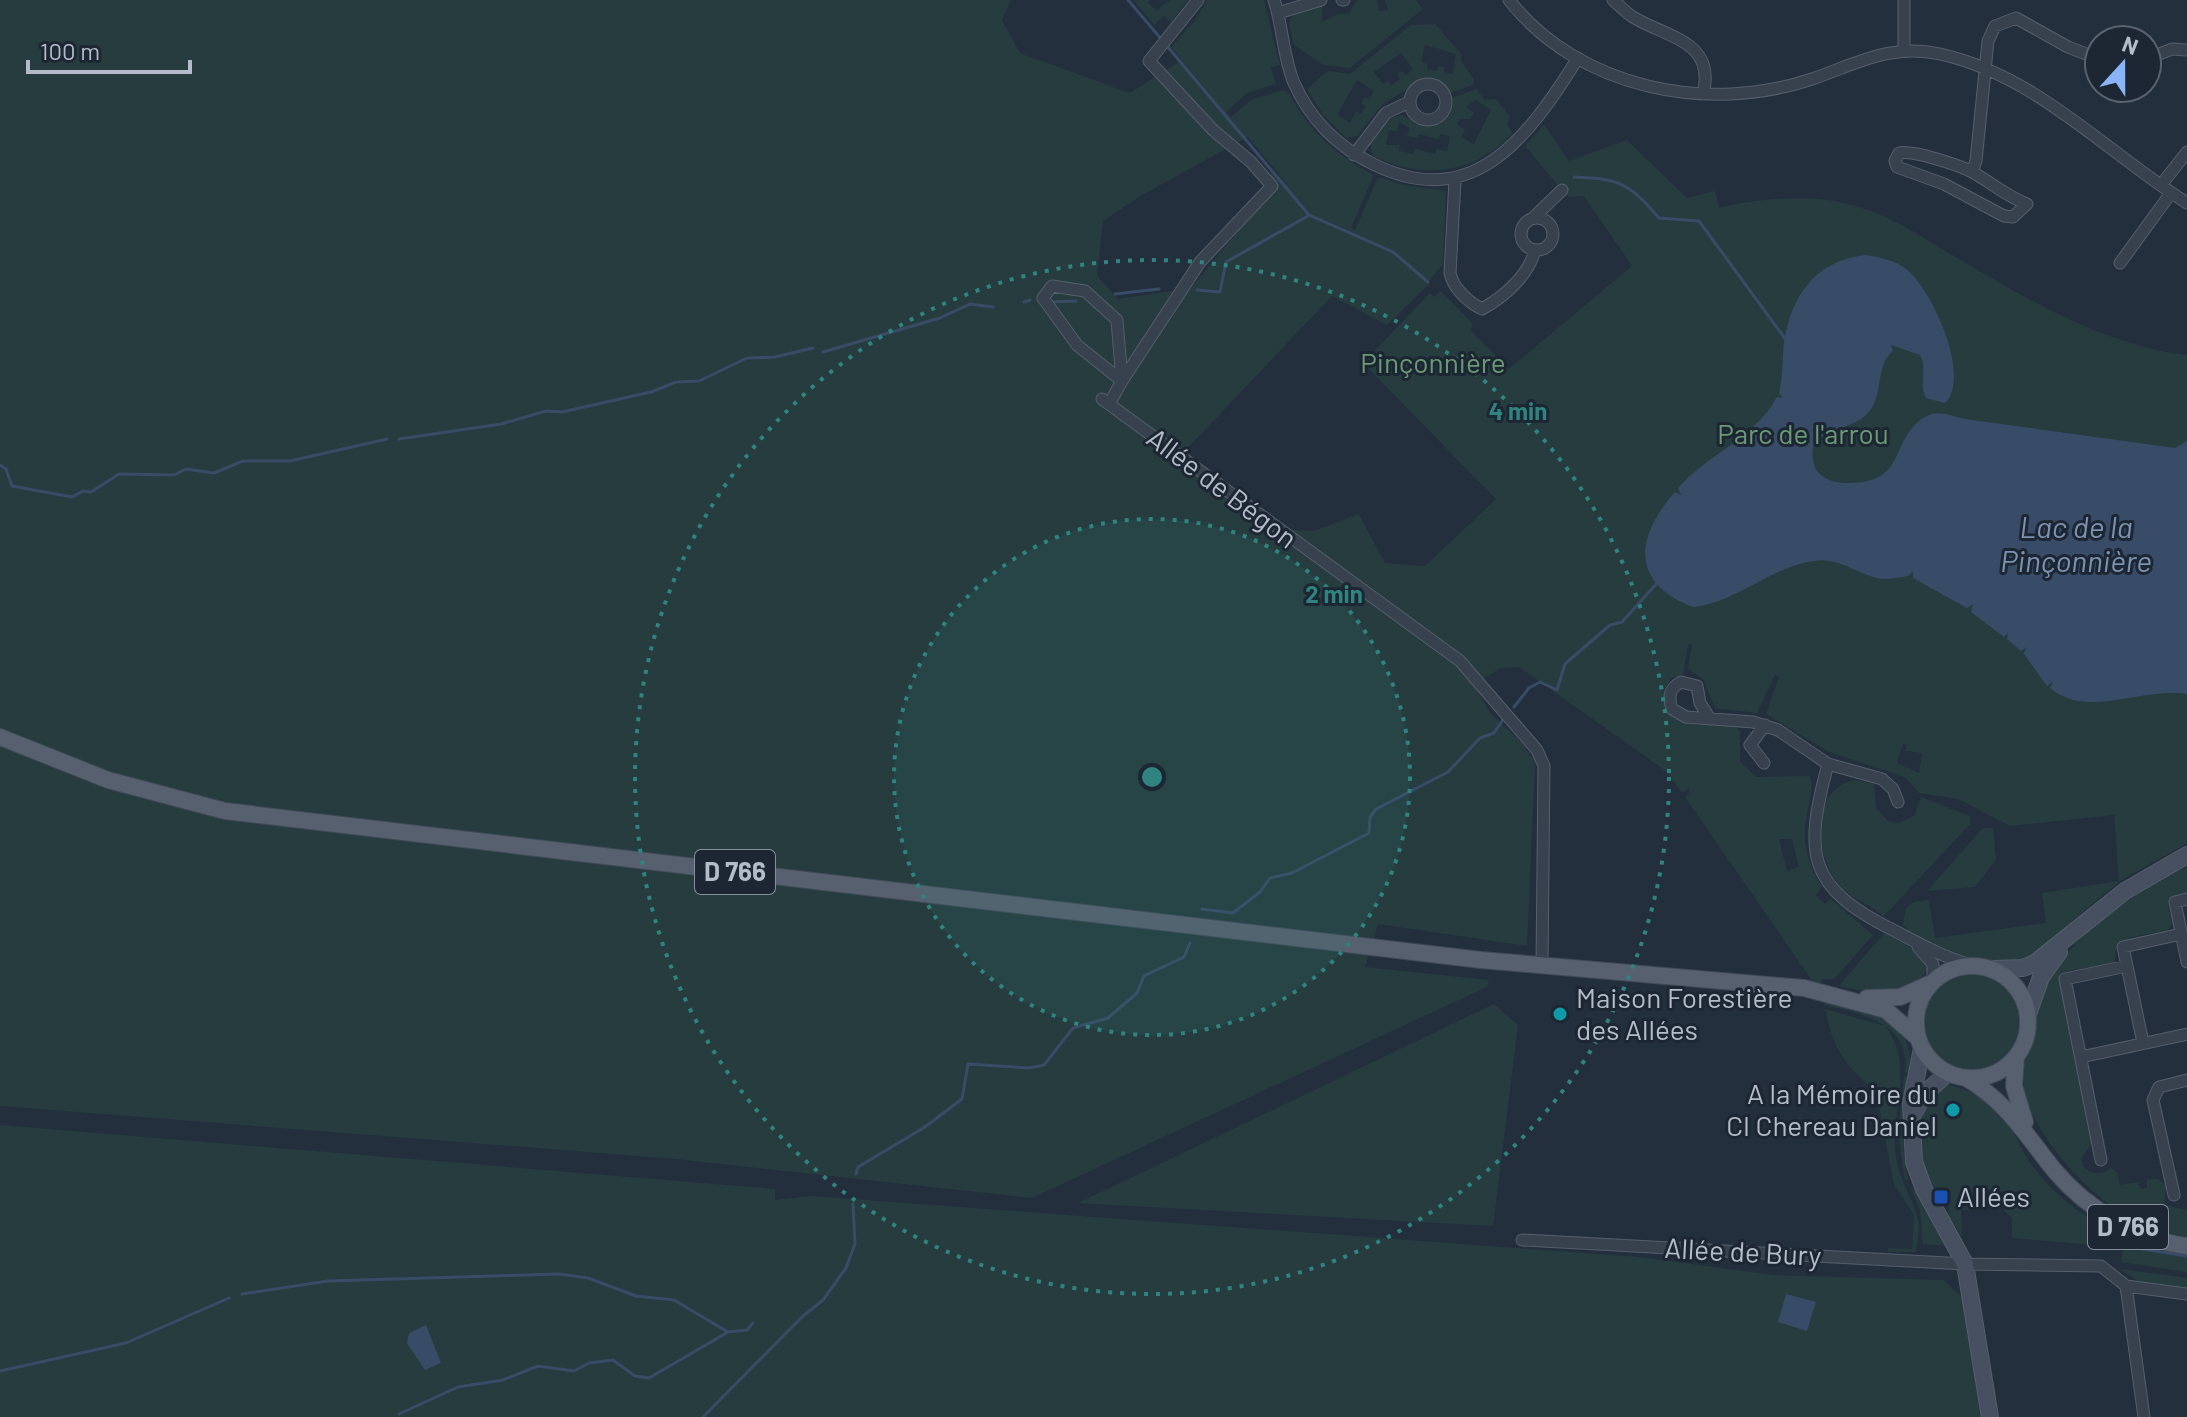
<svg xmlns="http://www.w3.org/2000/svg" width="2187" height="1417" font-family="Barlow,sans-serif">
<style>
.green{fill:#263c3f;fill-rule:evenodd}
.water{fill:#394c67}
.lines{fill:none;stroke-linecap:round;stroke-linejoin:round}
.stream{stroke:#394c67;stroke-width:3}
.street-casing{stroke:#565f6c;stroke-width:13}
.secondary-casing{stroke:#565f6c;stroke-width:18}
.primary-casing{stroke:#414a57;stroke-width:18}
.street{stroke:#38414e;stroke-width:11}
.secondary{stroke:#465061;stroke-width:16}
.primary{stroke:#56606e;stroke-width:16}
.ring{fill:none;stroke:#308480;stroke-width:4;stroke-dasharray:4 8}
.culture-dot{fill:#0f9aa8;stroke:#1d2633;stroke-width:3}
.transit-dot{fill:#1a4fb4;stroke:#1d2633;stroke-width:3}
.labels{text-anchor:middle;stroke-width:6;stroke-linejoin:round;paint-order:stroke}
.shield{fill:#1d2633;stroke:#878f9c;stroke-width:2}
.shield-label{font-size:26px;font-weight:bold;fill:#b4bcc9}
.park-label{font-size:28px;fill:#6b9a76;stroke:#1d2633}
.street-label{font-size:28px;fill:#b4bcc9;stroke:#1d2633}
.poi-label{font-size:28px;fill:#b4bcc9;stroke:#1d2633;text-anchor:start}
.water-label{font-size:30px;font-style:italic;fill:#7c92b1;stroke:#1d2633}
.centre{fill:#308480;stroke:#1d2633;stroke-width:4}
.ring-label{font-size:24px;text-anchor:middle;font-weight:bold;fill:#308480;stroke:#1d2633;stroke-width:6;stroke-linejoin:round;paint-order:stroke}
</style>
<rect width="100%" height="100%" fill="#242f3e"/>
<path class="green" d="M0 0H1011L1002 20 1020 53 1130 93 1180 61 1211 96 1171 47 1194 22 1207 0H1264L1280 65 1271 67 1276 84 1247 93 1226 112 1231 117 1251 100 1284 90 1289 93C1308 130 1337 156 1374 175L1351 228 1355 230 1378 177 1404 185 1446 191 1443 264 1429 281 1422 276 1429 284 1387 325 1332 296 1179 457 1278 529 1314 531 1359 514 1385 563 1425 566 1496 499 1363 363 1430 293 1434 297 1441 291 1472 323 1471 331 1509 369 1632 266 1584 196 1568 197 1525 146 1544 124 1569 161 1627 140 1687 198 1715 191 1719 208C1756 199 1806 194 1844 203 1892 214 1928 241 1969 265 2035 304 2109 346 2187 355V843L2120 881 2026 960C1998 970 1922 949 1903 925L1906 908 1914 902 1929 900 1935 938 2046 923 2042 893 2119 881 2114 815 2010 826 1958 799 1919 793 1905 777 1829 752 1766 714 1779 677 1775 675 1757 713 1715 708 1703 679 1688 669 1692 644 1688 645 1683 675 1672 678 1664 689 1665 709 1683 721 1736 726 1740 731V761L1756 777 1810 776C1814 790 1809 800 1807 814 1801 841 1808 864 1822 887L1816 895 1825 904 1831 899 1873 935 1834 979H1822L1820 984 1806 981 1811 979 1685 797 1691 793 1688 789 1682 793 1666 771 1519 667 1501 668 1474 684 1490 713 1521 742 1535 762 1527 946 1378 924 1365 967 1489 980 1487 987 1032 1198 676 1159 0 1106ZM1248 137 1291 189 1273 170 1249 218 1191 288 1118 299 1097 276 1103 221 1142 195ZM1903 744 1907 745 1905 751 1922 753 1919 773 1897 763ZM1779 839H1792L1799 867 1787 871Z
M1133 0H1150L1148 2 1156 11 1170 0H1188L1171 22 1164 16 1154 25Z
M1357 0H1377L1379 11 1388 10 1385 0H1416L1423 9 1350 68 1323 65 1293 44 1289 22 1294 13 1322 4V22L1338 14H1349Z
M1435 24 1462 55 1461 61 1474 79 1473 85 1450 93 1438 81 1420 80 1382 105 1357 136 1346 138 1323 115 1307 89 1328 71 1350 74 1411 25ZM1425 45 1456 54 1453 74 1444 72V67L1438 66 1437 71 1427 69V64L1421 62ZM1401 53 1413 69 1406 75 1402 71 1397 74 1400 79 1392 85 1388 81 1383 84 1374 72ZM1357 80 1374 91 1369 99 1365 97 1361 103 1365 106 1361 114 1356 112 1350 123 1337 115Z
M1476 89 1485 100 1496 99 1510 117 1507 125 1513 133C1473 175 1424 180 1373 156L1370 144 1392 118 1402 115C1420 125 1433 134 1450 115L1452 98ZM1476 100 1491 110 1474 144 1462 137 1465 130 1457 124 1460 119H1470L1474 113 1466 107ZM1399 121 1409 128 1407 136 1418 138 1419 134 1439 139 1440 134 1450 136 1447 151 1437 149 1435 154 1415 149 1414 154 1399 151 1400 145H1386L1389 130 1397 131Z
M1857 780 1874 784 1876 808 1888 821 1899 823 1914 816 1921 797 1970 816V824L1884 916C1872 905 1854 901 1842 888 1815 860 1807 786 1857 780Z
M1983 828H1993L1996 860 1975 887 1927 891Z
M2187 867V892L2168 906 2172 923 2168 930 2131 937 2116 948 2115 960 2110 964 2068 971 2060 985 2094 1139 2082 1158V1165C2092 1175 2099 1176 2111 1168L2117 1172 2120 1185 2138 1182 2141 1189 2147 1188V1180L2156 1178 2166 1185 2164 1205 2187 1210V1241C2148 1237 2110 1208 2083 1182 2057 1156 2021 1112 2023 1073 2023 1060 2031 1050 2033 1038 2036 1025 2033 1007 2037 996 2040 987 2049 978 2054 971 2088 921 2135 894 2187 867Z
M1885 932 1922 954 1930 967C1906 999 1874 995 1839 986Z
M1923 1022a48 48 0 1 1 96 0a48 48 0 1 1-96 0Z
M1823 1001C1873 1009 1911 1011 1911 1073L1905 1072C1911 1023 1862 1014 1825 1005Z
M1494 1004 1518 1025 1493 1226 1078 1203Z
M1825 1009 1885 1026C1915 1063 1892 1108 1895 1151 1897 1175 1910 1193 1917 1216 1921 1227 1917 1241 1916 1252H1888V1248L1912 1249 1914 1215 1894 1184 1876 1091C1844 1065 1834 1051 1825 1009Z
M1904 1076 1910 1077C1904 1110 1900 1148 1908 1179L1905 1181 1898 1134Z
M1949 1085C2023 1105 2002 1134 2045 1181 2064 1203 2089 1218 2114 1234L2112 1247 2012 1238V1218L2004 1211 2006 1192 1986 1190 1983 1210H1961L1962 1237 1948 1215 1949 1207C1943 1198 1937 1191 1931 1182 1912 1157 1912 1092 1949 1085Z
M0 1125 775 1189V1200L810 1196 1639 1257 1773 1275 1943 1280 1965 1300 1983 1417H0Z
M1911 1188 1918 1192 1948 1246 1923 1244 1920 1210Z
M2125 1235 2139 1243 2187 1253V1272L2121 1262Z
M2120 1269 2187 1278V1291L2139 1282Z"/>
<path class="water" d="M1865 255C1879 257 1895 260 1906 269 1932 289 1972 377 1945 403L1926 398C1918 384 1928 370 1920 355L1891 345 1893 351C1874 366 1885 396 1867 414 1847 435 1799 425 1816 470 1826 481 1835 483 1849 483 1908 483 1889 439 1925 417 1938 409 1950 416 1965 419L2175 448 2187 441V694C2143 686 2088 720 2050 688L2053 681 2047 686 2024 654 2026 647 2021 651 2007 639 2008 633 2004 637 1971 612 1973 604 1967 608 1913 578V571L1908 576C1900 577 1891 579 1883 579 1858 576 1840 556 1813 561 1769 568 1737 602 1693 607 1630 583 1635 537 1675 492L1681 495 1678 488C1709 453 1754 439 1777 397L1783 398 1779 393C1783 376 1782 360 1784 343 1791 296 1815 261 1865 255Z
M1786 1294 1816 1302 1807 1331 1778 1322Z
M426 1325 441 1363 425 1370 407 1343 409 1333Z"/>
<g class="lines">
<path class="stream" d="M1128 0 1162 40
M1167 46 1309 215 1393 252 1428 282
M1574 177C1620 179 1629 183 1659 218L1699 221 1786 340
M1197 290 1220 292 1226 262 1308 216
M1115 294 1159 289
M1024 302 1030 300
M1051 302 1076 301
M823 352 940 318 970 304 993 307
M399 439 501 424 546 411 562 412 651 392 676 382 699 381 747 358 775 357 813 348
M0 465 6 469 12 486 72 497 83 491 91 492 119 474 174 475 186 469 214 473 243 461H290L387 439
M1514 707 1529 688 1540 682 1557 690 1565 664 1610 625 1622 622 1658 582
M1202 909 1233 913 1260 892 1270 878 1292 873 1369 833 1370 817 1376 809 1448 772 1480 738 1494 733 1504 718
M856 1174 858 1167 925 1127 962 1099 968 1064 1029 1068 1044 1065 1073 1028 1108 1018 1137 993 1144 976 1184 957 1190 943
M2124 1246 2187 1256
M242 1294 328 1281 559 1274 588 1278 636 1296 674 1300 728 1332
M0 1371 126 1343 229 1298
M399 1414 458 1387 503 1380 538 1366 574 1371 589 1363 613 1360 635 1376 649 1378 728 1332 747 1330 753 1323
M703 1417 803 1316 823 1300 846 1268 855 1244 853 1204"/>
<g class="street-casing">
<path id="street" d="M1274 0C1283 27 1283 57 1294 83 1310 119 1338 147 1373 164 1474 214 1529 136 1578 58
M1342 0H1344
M1509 0C1579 89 1708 114 1812 79 1856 64 1891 43 1940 54 2036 75 2106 152 2187 203
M1613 0C1619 5 1626 13 1633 17 1664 37 1717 40 1703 94
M1904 0V49
M1278 13 1321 0
M2147 59 2172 49 2187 50
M1410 102a18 18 0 1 1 36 0a18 18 0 1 1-36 0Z
M1899 153C1913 150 1959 165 1972 172 1991 182 2004 195 2027 204L2013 217 2004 216 1944 184 1897 167 1895 161Z
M1354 155 1386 113 1409 102
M1972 172 1976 161 1988 41 1995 26 2016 18 2068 47 2099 59
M1455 180 1450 273C1453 288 1468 302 1482 309 1504 297 1529 275 1535 250
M2161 185 2187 152
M1534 217 1562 190
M1521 234a16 16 0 1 1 32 0a16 16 0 1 1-32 0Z
M2120 263 2171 193
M1122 381 1200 262 1272 186 1251 162 1213 130 1149 61 1198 0
M1102 399 1460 661 1537 750 1544 766 1542 966
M1109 404 1122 381 1077 345 1043 298 1052 286 1085 291 1117 320 1122 381
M1710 719 1700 703 1697 686 1681 682C1669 689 1668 696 1672 709L1686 717 1753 722 1778 730 1828 764 1882 779 1893 789 1898 802
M1764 763 1750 745 1765 725
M1828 764C1804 853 1806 887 1893 930 1918 943 1944 958 1972 965
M2187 899 2175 902 2187 962
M1918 947 1933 964V981
M2127 966 2143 1043
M2081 1057 2187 1034
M2101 1160 2065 979 2127 966 2123 947 2181 934
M2174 1195 2153 1100 2159 1087 2187 1080
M1522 1240 1965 1264 2101 1266 2126 1286
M2126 1286 2144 1417
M2126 1286 2187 1294"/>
</g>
<g class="secondary-casing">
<path id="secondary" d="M1993 969 2023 968 2035 963 2125 891 2187 855
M2028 1014 2041 977 2059 952
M1922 1048 1911 1103 1914 1162 1924 1189 1965 1264 1990 1417
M1915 1111 1925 1093 1948 1073"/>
</g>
<g class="primary-casing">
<path id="primary" d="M0 737 108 780 225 811 1481 960 1804 988 1886 1010 1918 1038
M1916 1022a56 56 0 1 1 112 0a56 56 0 1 1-112 0Z
M1867 998 1900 997 1929 984
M2016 1057 2014 1086 2025 1122
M1966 1078C2008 1103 2025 1134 2055 1171 2087 1209 2138 1240 2187 1246"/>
</g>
<use href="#street" class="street"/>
<use href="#secondary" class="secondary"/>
<use href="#primary" class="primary"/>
</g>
<circle cx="1152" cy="777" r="258" fill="#308480" fill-opacity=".12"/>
<g class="ring">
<circle cx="1152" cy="777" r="258"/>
<circle cx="1152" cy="777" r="517"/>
</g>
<g class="culture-dot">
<circle cx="1560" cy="1014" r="8"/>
<circle cx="1953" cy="1110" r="8"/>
</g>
<rect class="transit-dot" x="1933" y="1189" width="16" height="16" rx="4"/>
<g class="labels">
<g class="shield">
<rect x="695" y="850" width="80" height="44" rx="6"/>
<rect x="2088" y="1205" width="80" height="44" rx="6"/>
</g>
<g class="shield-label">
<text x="735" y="881">D 766</text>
<text x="2128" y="1236">D 766</text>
</g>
<g class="park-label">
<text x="1433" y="373">Pinçonnière</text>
<text x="1803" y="444">Parc de l'arrou</text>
</g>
<g class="street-label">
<text transform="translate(1222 488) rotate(37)" y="10">Allée de Bégon</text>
<text transform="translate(1743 1252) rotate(3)" y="10">Allée de Bury</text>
</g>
<g class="poi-label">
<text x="1576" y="1008">Maison Forestière<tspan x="1576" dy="32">des Allées</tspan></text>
<text x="1937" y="1104" text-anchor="end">A la Mémoire du<tspan x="1937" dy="32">Cl Chereau Daniel</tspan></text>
<text x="1957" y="1207">Allées</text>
</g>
<g class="water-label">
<text x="2076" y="538">Lac de la<tspan x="2076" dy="34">Pinçonnière</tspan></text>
</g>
</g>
<circle cx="1152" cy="777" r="12" class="centre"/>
<g class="ring-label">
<text x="1518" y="420">4 min</text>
<text x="1334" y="603">2 min</text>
</g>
<g transform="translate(2123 64) rotate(21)"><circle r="38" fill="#1d2633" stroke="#59626f" stroke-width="2"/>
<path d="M0-6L14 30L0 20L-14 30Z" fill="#8ab4f8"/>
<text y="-12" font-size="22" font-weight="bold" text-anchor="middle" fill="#b4bcc9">N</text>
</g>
<path d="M28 60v12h162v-12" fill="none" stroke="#b4bcc9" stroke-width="4"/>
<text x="40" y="60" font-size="24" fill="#b4bcc9" stroke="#1d2633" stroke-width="6" paint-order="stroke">100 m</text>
</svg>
